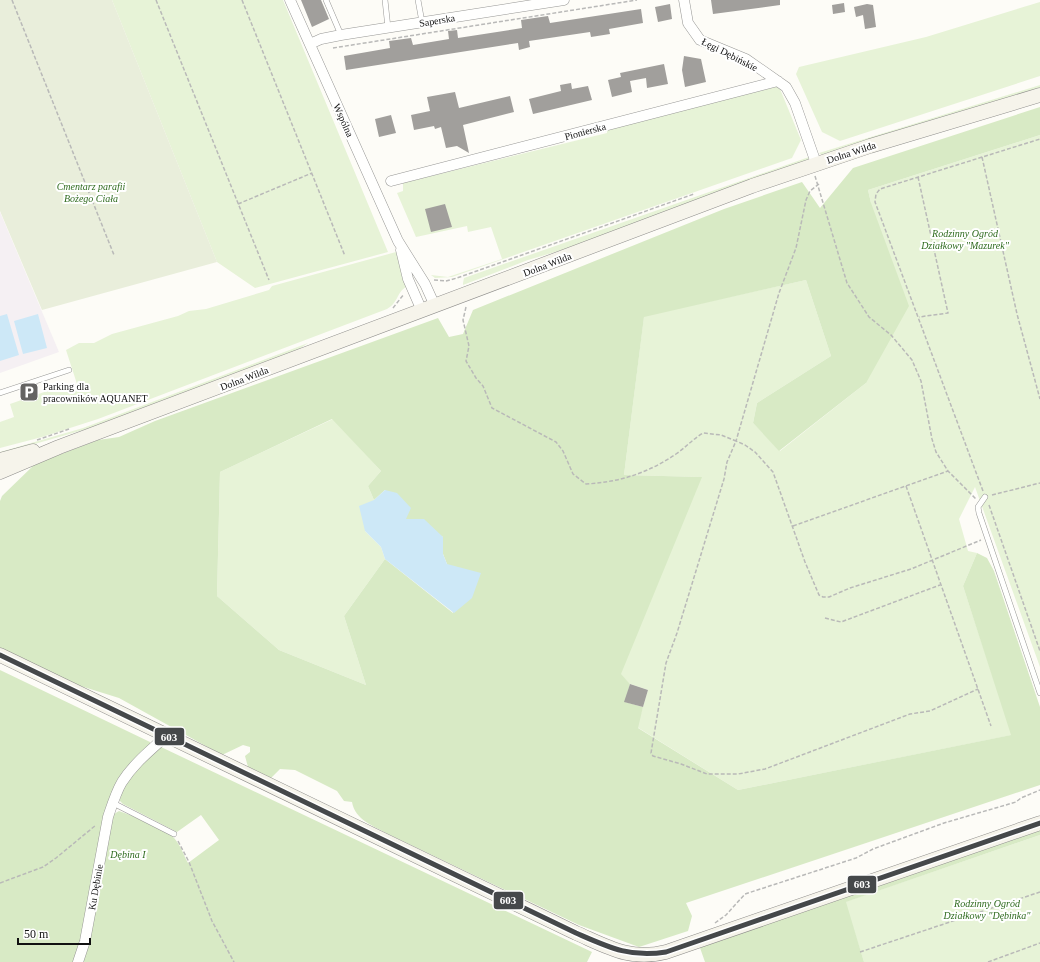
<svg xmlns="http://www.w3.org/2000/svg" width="1040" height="962" font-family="Georgia,serif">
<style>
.industrial{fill:#f5f0f3}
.green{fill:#e7f3d7}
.forest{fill:#d8eac5;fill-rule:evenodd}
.cemetery{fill:#e9eedb}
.water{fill:#cde8f7}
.building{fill:#a19f9c}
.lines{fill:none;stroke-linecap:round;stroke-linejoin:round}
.lane-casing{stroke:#979795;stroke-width:6}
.street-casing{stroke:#979795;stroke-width:11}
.secondary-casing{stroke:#8e8d8b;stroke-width:15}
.path{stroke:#b9b9b8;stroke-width:1.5;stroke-dasharray:4 2;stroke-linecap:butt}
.lane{stroke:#fffffe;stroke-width:5}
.street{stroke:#fffffe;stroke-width:10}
.secondary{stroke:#f6f4eb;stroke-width:14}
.bus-1-casing{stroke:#fff;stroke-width:8}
.bus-1{stroke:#45484a;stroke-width:5}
.labels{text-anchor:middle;stroke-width:4;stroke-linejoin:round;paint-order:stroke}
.street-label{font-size:10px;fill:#111;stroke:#fff}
.park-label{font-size:10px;font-style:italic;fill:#2f6b1f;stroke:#fff}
.poi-label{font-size:10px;fill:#111;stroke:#fff;text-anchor:start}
.line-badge{stroke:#fff;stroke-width:1.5}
.badge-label{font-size:11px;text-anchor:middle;font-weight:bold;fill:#fff}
</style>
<rect width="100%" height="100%" fill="#fdfcf7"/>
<path class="industrial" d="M0 212 59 352 0 373Z"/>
<path class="green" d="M112 0H283L388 252 255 288 217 262Z
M1040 2V76L840 141 822 132 796 74 799 67 926 37Z
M1040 85V90L823 156 819 153Z
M776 87 780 89 801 140 792 158 452 277 435 278 431 275 448 277 502 259 491 227 468 232 467 226 416 237 397 193 403 191V183L607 133V127Z
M1040 135V667L975 487 959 519 968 551 977 553 963 586 1012 735 738 790 637 727 648 690 630 684 620 674 701 477 624 475 644 316 806 280 831 356 757 403 753 423 780 451 866 383 871 203 868 190Z
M809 157 808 161 589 242 528 260 463 285V283L464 278Z
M396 252 406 287C397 292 398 303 387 309L98 419 42 437 0 448V422L14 417 10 404 50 390 49 385 54 387 58 391 77 384 66 350 79 343H94L112 334 178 316 189 311 206 309 269 290 272 286Z
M308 343 292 354 111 422 0 454V452L83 428Z
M333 419 381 471 368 486 374 500 365 531 381 547 385 559 344 616 366 685 279 650 217 596 220 472Z
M1040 835V962H864L845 902Z"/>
<path class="forest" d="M1040 107V135L868 190 871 203 909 306 866 383 779 451 753 423 757 403 831 356 806 280 644 317 624 475 702 477 621 674 630 684 625 702 643 707 638 728 738 790 1011 735 963 586 977 553 987 558 994 571 1040 707V785L686 903 692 916 688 931 639 947 579 925 388 834C374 826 355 820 352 802L344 801 337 791 295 770 280 769 271 778 248 767 245 756 250 752V747L243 745 222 755 119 698 71 683 0 648V501L2 496 35 464 98 440 119 437 155 421 438 318 449 337 463 334 473 310 724 209 802 182 820 208 853 168ZM332 419 381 471 368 486 374 500 385 490 405 520 443 537V554L447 564 453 613 385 559 344 616 366 685 279 650 217 596 220 472Z
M0 670 150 742V745L129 768 114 814 119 811C132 816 162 826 172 836 180 843 183 854 188 863L219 840 201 815 177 832 123 804 120 801C120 785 148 755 161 747L592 952 587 962H0Z
M1040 830V835L846 902 864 962H705L699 945Z"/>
<path class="cemetery" d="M0 0H112L217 262 42 310 0 211Z"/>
<path class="water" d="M7 314 19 355 0 361V316Z
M38 314 47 348 23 354 14 321Z
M385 490 397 493 411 508 406 519H424L443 537V554L447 564 481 573 472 598 454 613 385 559 381 547 365 531 359 506 374 500Z"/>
<path class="building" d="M301 0H321L329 19 312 27Z
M711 0H780V5L713 14Z
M844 3 845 12 833 14 832 5Z
M670 4 672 19 658 22 655 7Z
M867 4 873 5 876 27 865 29 863 15 856 17 854 7Z
M641 9 643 23 609 29 610 34 591 37 590 32 529 41 530 47 519 50 518 43 346 70 344 56 390 48 389 41 411 38 413 45 449 39 448 31 457 30 458 38 522 28 521 20 548 16 550 23Z
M684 56 701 59 706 82 685 87 682 70Z
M664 64 668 84 647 88 646 78 630 81 632 92 612 97 608 80 621 77 620 73Z
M571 83 572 89 588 86 592 100 533 114 529 99 561 91 560 85Z
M455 92 459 108 510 96 514 112 463 125 469 153 457 146 446 148 441 127 435 129 434 126 414 130 411 115 430 111 427 97Z
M391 115 396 133 379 137 375 119Z
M445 204 452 227 431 232 425 209Z
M630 684 648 690 643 707 624 702Z"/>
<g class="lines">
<g class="lane-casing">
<path id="lane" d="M326 0 341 35
M385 0 388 28
M418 0 422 22
M0 393 69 370
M985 497 978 507 979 513 1040 693
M113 803 174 834"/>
</g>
<g class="street-casing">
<path id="street" d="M290 0 398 241 425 284 435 306
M684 0 688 23 700 40 746 59 786 87 795 103 816 163
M310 44 321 39 341 35 564 0
M391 181 778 81
M401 250 408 279 422 311
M78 962 85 941 108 817C112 805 116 792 122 782 134 763 151 750 167 735"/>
</g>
<g class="secondary-casing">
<path id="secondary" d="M0 460 33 451
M0 472 59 447 752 186 870 146 1040 95
M0 655 576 933C608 947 630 961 666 952L1040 823"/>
</g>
<path class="path" d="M12 0 114 255
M156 0 269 280
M242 0 345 256
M333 48 637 0
M982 157 1017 314 1040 399
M815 176 847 283 869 317 891 335 912 360 921 381 932 439 936 452 948 471 976 499
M918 177 948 313 919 317
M819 184 810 191 806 200 796 248 779 293 736 441 745 445 755 452 773 472 805 562 819 595 823 597H829L850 588 911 569 981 540
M238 204 312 173
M434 280 446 281 457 278 694 194
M466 307 463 320 469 346 466 361 476 378 483 386 492 408 556 442 563 451 573 474 586 484C620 482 648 473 676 454 686 447 693 439 703 433L721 435 736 441 727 462 724 479 677 633 666 663 651 753 653 756 681 764 707 774H738L765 769 910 714 930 711 978 689
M393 308 404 294
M37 440 69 429
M906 486 991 726
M983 491 875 202 876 194 880 189 1040 139
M992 495 1040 483
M989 505 1040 651
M793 526 948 471
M825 618 841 622 940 585
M178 841 189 862 212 921 234 962
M0 883 43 867 56 858 96 825
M715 923 726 915 745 894 856 858 873 849 944 823 1016 802 1021 798 1040 790
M860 952 1040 892
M988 962 1040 943"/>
<use href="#lane" class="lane"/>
<use href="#street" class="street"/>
<use href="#secondary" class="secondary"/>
<g class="bus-1-casing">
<path id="bus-1" d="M0 655 576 933C608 947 630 958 666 952L1040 823"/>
</g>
<use href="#bus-1" class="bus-1"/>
</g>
<defs>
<g id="parking-square" transform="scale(1)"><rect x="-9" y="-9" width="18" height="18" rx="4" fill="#646362" stroke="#fff"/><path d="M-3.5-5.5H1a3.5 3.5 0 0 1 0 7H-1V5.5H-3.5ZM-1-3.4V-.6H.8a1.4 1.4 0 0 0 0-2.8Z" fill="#fff"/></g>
</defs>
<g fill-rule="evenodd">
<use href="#parking-square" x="29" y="392"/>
</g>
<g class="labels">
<g class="street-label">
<text transform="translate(437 20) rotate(-9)" y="4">Saperska</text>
<text transform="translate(730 54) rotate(27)" y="4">Łęgi Dębińskie</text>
<text transform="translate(344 120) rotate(66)" y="4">Wspólna</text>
<text transform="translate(585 131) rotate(-15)" y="4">Pionierska</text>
<text transform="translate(851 152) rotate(-18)" y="4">Dolna Wilda</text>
<text transform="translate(547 264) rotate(-21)" y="4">Dolna Wilda</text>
<text transform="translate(244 378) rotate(-21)" y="4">Dolna Wilda</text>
<text transform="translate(95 887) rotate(-80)" y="4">Ku Dębinie</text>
</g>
<g class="park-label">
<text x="91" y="190">Cmentarz parafii<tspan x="91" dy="12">Bożego Ciała</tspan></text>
<text x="965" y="237">Rodzinny Ogród<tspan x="965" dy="12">Działkowy "Mazurek"</tspan></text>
<text x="128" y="858">Dębina I</text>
<text x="987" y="907">Rodzinny Ogród<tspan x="987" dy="12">Działkowy "Dębinka"</tspan></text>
</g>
<g class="poi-label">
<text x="43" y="390">Parking dla<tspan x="43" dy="12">pracowników AQUANET</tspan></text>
</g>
</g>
<g class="line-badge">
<rect x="154" y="727" width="31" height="19" rx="4" fill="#45484a"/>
<rect x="847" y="875" width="30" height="19" rx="4" fill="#45484a"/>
<rect x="493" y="891" width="31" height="19" rx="4" fill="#45484a"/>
</g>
<g class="badge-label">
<text x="169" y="741">603</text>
<text x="862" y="888">603</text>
<text x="508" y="904">603</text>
</g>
<path d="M18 938v6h72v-6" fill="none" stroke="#111111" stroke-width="2"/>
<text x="24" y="938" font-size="12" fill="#111111" stroke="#ffffff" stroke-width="3" paint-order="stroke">50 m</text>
</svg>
